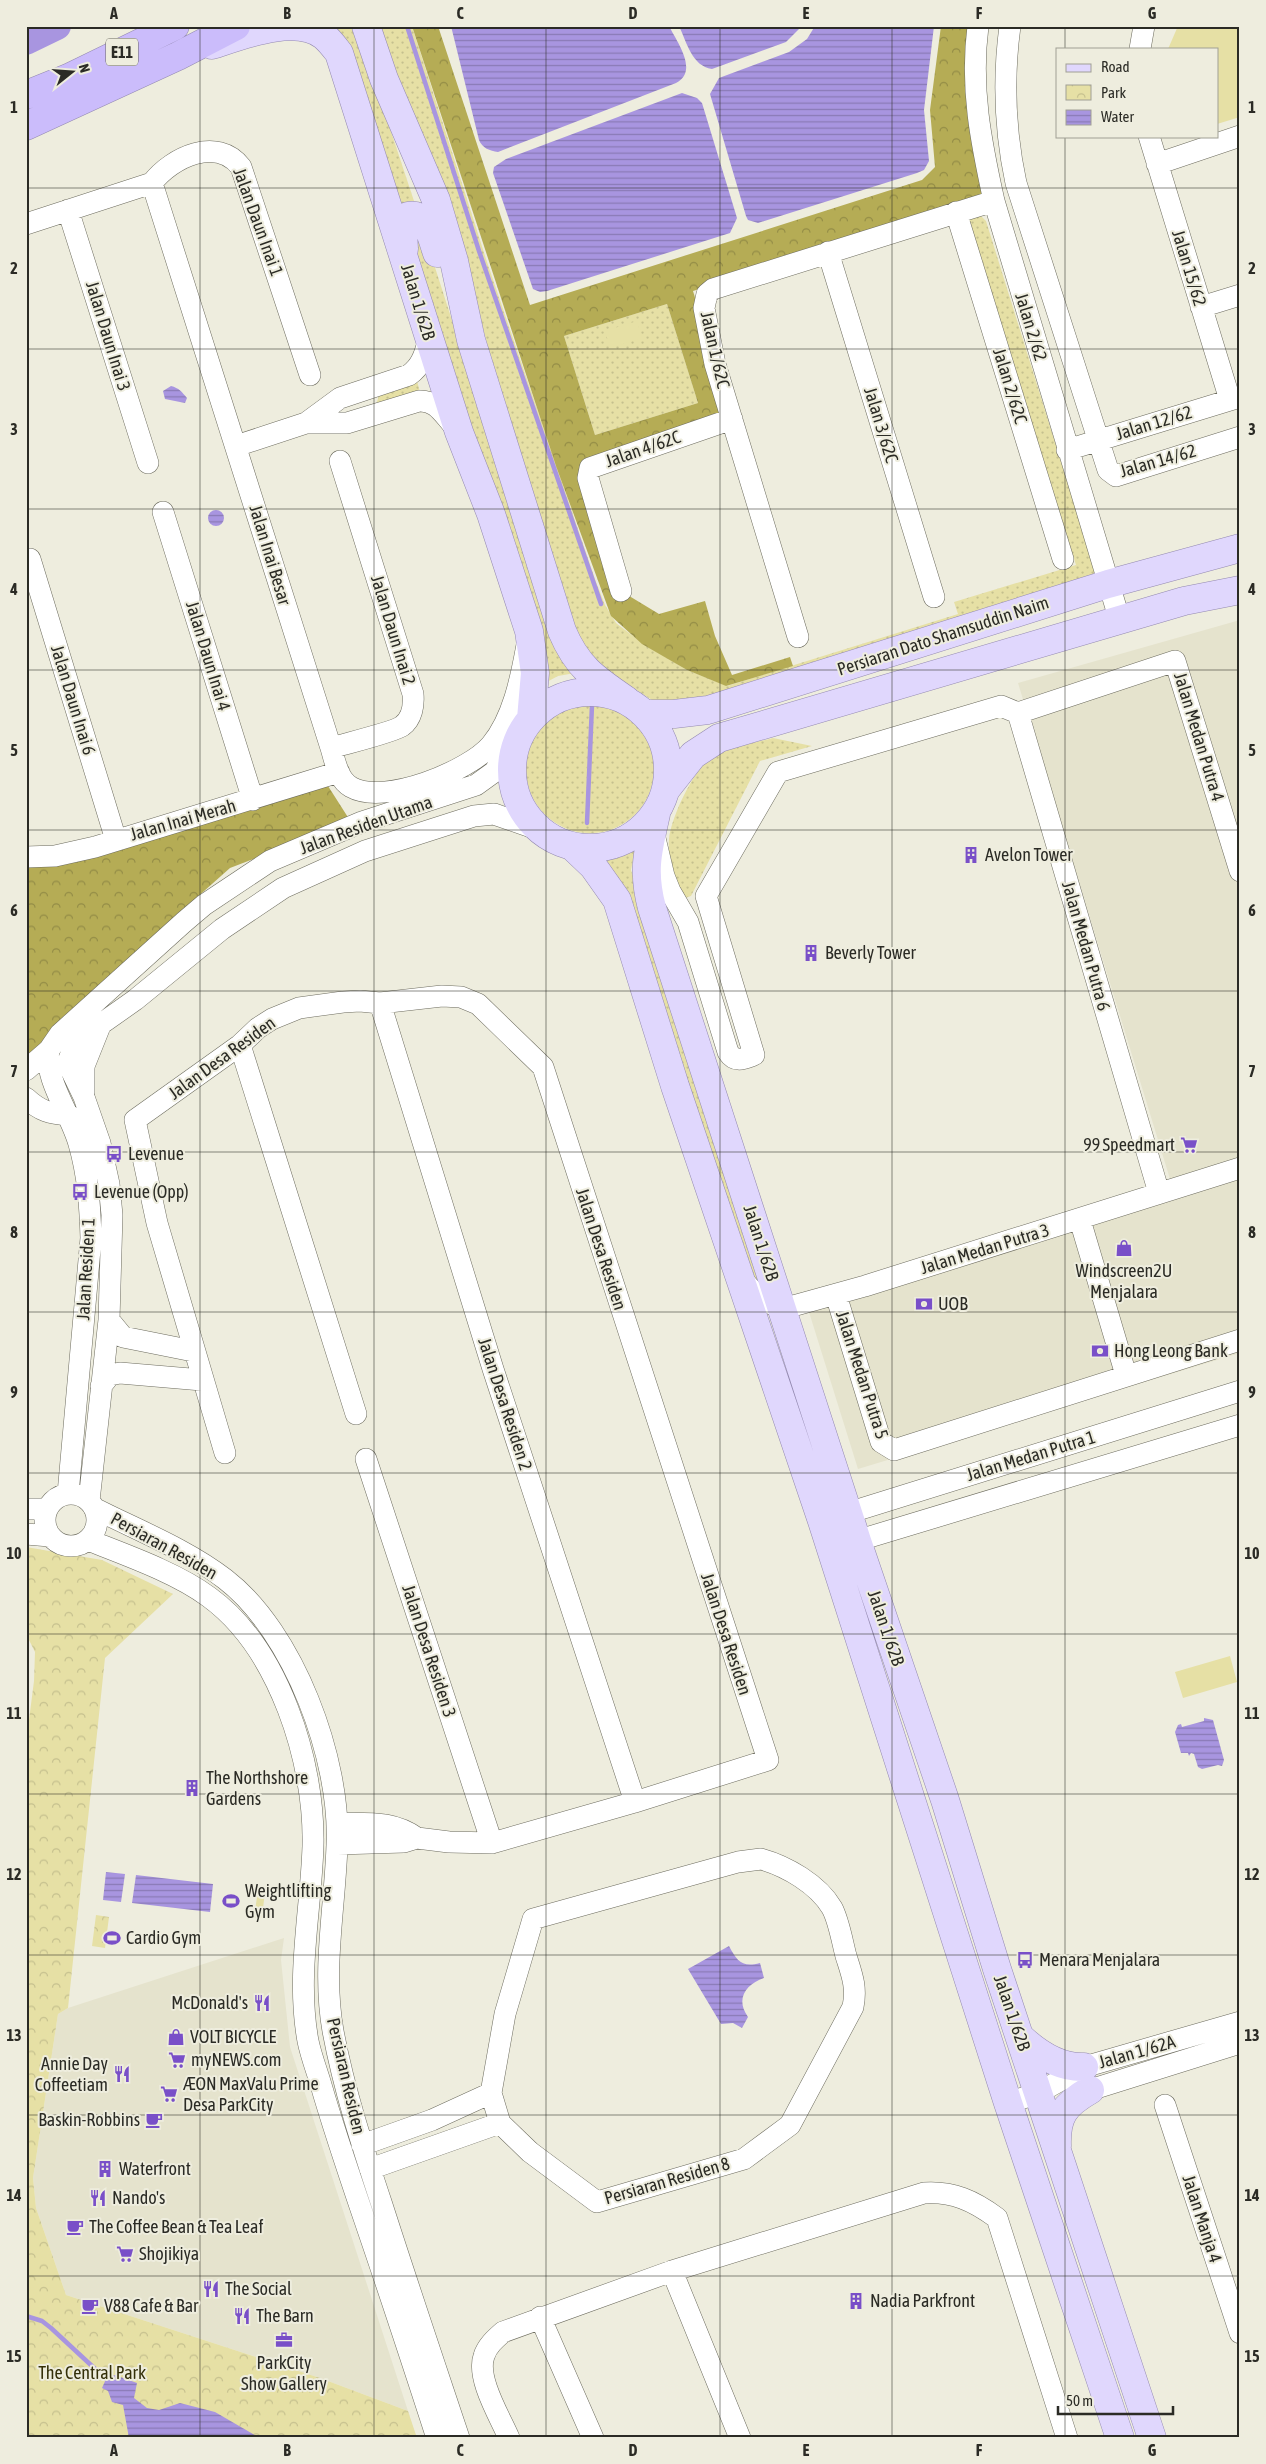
<svg xmlns="http://www.w3.org/2000/svg" width="1266" height="2464" font-family="'Asap Condensed',sans-serif">
<style>
.built{fill:#e5e3cd}
.grass{fill:url(#grass-dots)}
.forest{fill:url(#forest-crowns);fill-rule:evenodd}
.park{fill:url(#park-crowns)}
.garden{fill:#e6e0a5}
.water{fill:url(#water-rules)}
.lines{fill:none;stroke-linecap:round;stroke-linejoin:round}
.stream{stroke:#a895e0;stroke-width:4.5}
.river{stroke:#a895e0;stroke-width:28}
.minor-casing{stroke:#6d6c5f;stroke-width:22}
.major-casing{stroke:#9389b0;stroke-width:29}
.highway-casing{stroke:#9389b0;stroke-width:29}
.minor{stroke:#fff;stroke-width:21}
.major{stroke:#e0d7fd;stroke-width:28}
.highway{stroke:#cbbcfb;stroke-width:28}
.grid{fill:none;stroke:#2b2b25;stroke-width:1;stroke-opacity:0.55}
.labels{text-anchor:middle;stroke-width:4;stroke-linejoin:round;paint-order:stroke}
.shield{fill:#eeedde;stroke:#66655c;stroke-width:1}
.shield-label{font-size:16px;font-weight:bold;fill:#2b2b25}
.street-label{font-size:18px;fill:#2b2b25;stroke:#eeedde}
.poi-label{font-size:18px;fill:#2b2b25;stroke:#eeedde;text-anchor:start}
.park-label{font-size:18px;fill:#343009;stroke:#eeedde}
.neatline{fill:none;stroke:#2b2b25;stroke-width:2}
.grid-label{font-size:16px;text-anchor:middle;font-weight:bold;fill:#2b2b25}
</style>
<defs>
<pattern id="grass-dots" width="8" height="8" patternUnits="userSpaceOnUse" patternTransform="scale(1.25)"><rect width="8" height="8" fill="#e6e0a5"/><path d="M2 2h.1M6 6h.1" fill="none" stroke="#c5c08e" stroke-width="1.8" stroke-linecap="round"/></pattern>
<pattern id="forest-crowns" width="20" height="18" patternUnits="userSpaceOnUse" patternTransform="scale(1.25)"><rect width="20" height="18" fill="#b5ac55"/><path d="M2 6a3 3 0 1 1 6 0M12 15a3 3 0 1 1 6 0" fill="none" stroke="#938c46"/></pattern>
<pattern id="park-crowns" width="20" height="18" patternUnits="userSpaceOnUse" patternTransform="scale(1.25)"><rect width="20" height="18" fill="#e6e0a5"/><path d="M2 6a3 3 0 1 1 6 0M12 15a3 3 0 1 1 6 0" fill="none" stroke="#c5c08e"/></pattern>
<pattern id="water-rules" width="6" height="5" patternUnits="userSpaceOnUse" patternTransform="scale(1.25)"><rect width="6" height="5" fill="#a895e0"/><path d="M0 2.5h6" fill="none" stroke="#897ab5"/></pattern>
</defs>
<rect width="100%" height="100%" fill="#eeedde"/>
<path class="built" d="M1240 620V1353L858 1469 809 1312 1170 1179 1018 683Z
M284 1938 281 1960 290 2047 408 2411 320 2378 66 2295 36 2208 33 2178 58 2014 68 2008Z"/>
<path class="grass" d="M325 26H356L415 204 400 209Z
M373 26H412L486 259 596 582 605 605 616 623 642 643 687 670 727 686 958 614 954 602 1076 565 969 224 970 219 981 216 986 221 1097 577 694 708 652 700 583 655 512 432 471 286Z
M409 230 424 233 540 595 575 673 558 676 543 684Z
M667 304 698 403 595 435 564 336Z
M417 381 420 392 380 404 377 402 380 391Z
M526 769a64 64 0 1 1 128 0a64 64 0 1 1-128 0Z
M773 738 812 746 760 761 691 896 685 898C676 881 667 859 669 839 671 817 696 763 717 753 733 745 755 743 773 738Z
M636 845 631 870 767 1290 748 1273 617 876 600 856Z"/>
<path class="forest" d="M412 26H438L530 305 922 180 935 167 930 110 941 26H975L989 199 693 291 732 419 582 467 621 591 659 614 705 601 715 636 732 675 790 657 793 666 726 686 687 670 642 644 611 616 556 466ZM667 304 698 403 595 435 564 336Z
M328 786 351 822 230 868 176 916 26 1061V867Z"/>
<path class="park" d="M26 1547 102 1560 173 1594 105 1658 68 2008 58 2014 33 2178 36 2208 66 2295 320 2378 408 2411 417 2438H26V1743L34 1681 35 1652 26 1634Z
M96 1915 109 1917 105 1948 92 1946Z"/>
<path class="garden" d="M1178 26H1240V117L1217 124V49H1168Z
M637 321 642 338 610 348 605 331Z
M1230 1656 1237 1682 1183 1698 1175 1672Z
M258 1890 265 1891 262 1918H254Z"/>
<path class="water" d="M451 26H669C677 42 699 71 676 83L498 152C490 151 482 148 479 140Z
M679 26H802L786 42 712 69C692 66 687 43 679 26Z
M815 26H934L924 110 929 161 924 170 917 173 758 223 748 220 746 216 710 94 719 78 789 52 807 39Z
M682 93 697 98 702 103 737 218 730 233 547 291 540 292 533 289 493 173 494 167 506 159Z
M171 386C179 388 182 392 187 398L185 403 165 399 163 391Z
M208 518a8 8 0 1 1 16 0a8 8 0 1 1-16 0Z
M1204 1718 1213 1720 1224 1760 1222 1766 1218 1765 1202 1769 1198 1767 1194 1754 1191 1753 1189 1756 1188 1753H1181L1175 1732 1178 1725 1181 1724 1182 1727 1204 1721Z
M106 1872 125 1874 121 1902 103 1900Z
M136 1875 213 1884 210 1912 132 1903Z
M729 1946C737 1961 742 1968 760 1963L764 1978C746 1984 735 1999 748 2017L742 2028 733 2023 721 2024 688 1969Z
M115 2375 137 2383 134 2398 147 2408 159 2410 180 2403 215 2412 260 2438H129L123 2405 112 2402 108 2391 102 2388 106 2379Z"/>
<g class="lines">
<path class="stream" d="M407 26 479 251 601 604
M587 823 592 705
M26 2316 42 2321 51 2328 106 2379"/>
<path class="river" d="M26 41 57 26"/>
<g class="minor-casing">
<path id="minor" d="M978 26C970 88 981 142 994 201L1120 621
M1010 26C1003 78 1005 132 1016 183L1108 470 1116 476 1240 437
M1140 49 1144 26
M1149 136 1230 400
M1157 164 1240 136
M152 183 331 748C335 761 338 780 351 787 384 806 469 771 491 745 513 719 521 678 527 645
M152 183C172 157 217 136 241 167L310 375
M68 210 148 463
M956 212 1063 559
M26 224 152 183
M828 252 934 597
M1201 307 1240 295
M429 339C425 353 422 366 409 375L340 398 306 423H347L419 401C436 400 443 414 454 426
M236 446 306 423
M1067 450 1240 397
M163 512 253 800
M30 559 116 840
M621 591 588 478 590 468 732 419
M798 637 715 364 704 308 707 294 713 289 994 201
M1018 713 1159 1193
M1018 713 1175 661 1240 871
M331 748C344 744 394 732 402 726 412 719 414 705 413 694L340 461
M654 834 664 876 670 891 688 922 728 1052C735 1063 743 1059 754 1055L706 896 778 772 1001 706 1018 713
M26 857 55 856 95 847 339 772
M380 1003 493 1369 635 1802
M240 1045 356 1414
M49 1050C44 1080 71 1114 79 1144 88 1175 90 1206 91 1238L68 1494
M69 1059 75 1046 101 1024 135 1000 222 929 283 888 365 851 474 816 494 814 540 830
M69 1059 71 1070 84 1097 100 1143 109 1184 112 1215 109 1320 89 1501
M26 1070 49 1050 60 1034 184 922 204 905 270 861 362 822 476 785 494 772 520 735
M84 1093V1066L100 1026
M26 1098C40 1111 50 1114 69 1115
M1080 1220 1126 1375
M741 1278 759 1298 782 1309 865 1286 1240 1168
M836 1295 881 1442 894 1450 1240 1340
M109 1320 123 1337 193 1351
M101 1386 110 1375 120 1373 202 1380
M225 1453 157 1223 135 1120 240 1045 258 1028 272 1019 299 1008 343 1002 360 1001 380 1003 442 996 461 997 478 1004 543 1067 768 1760 635 1802 492 1843 449 1842 417 1838 404 1842 338 1844
M366 1459 492 1843
M45 1520a26 26 0 1 1 52 0a26 26 0 1 1-52 0Z
M94 1508C137 1530 186 1549 225 1579 294 1632 341 1760 337 1845 335 1908 322 1969 333 2031 344 2090 363 2148 382 2205 407 2283 433 2360 459 2438
M26 1509H47
M835 1517 1240 1391
M26 1534 50 1536
M88 1540C126 1555 177 1573 209 1597 279 1648 315 1762 313 1846 311 1911 296 1976 308 2041 311 2056 317 2071 321 2085 334 2130 349 2174 364 2218 389 2291 413 2364 437 2438
M843 1545 1240 1425
M337 1823C367 1824 392 1820 417 1838
M761 1859C786 1866 818 1884 832 1908 839 1921 842 1941 846 1956 852 1975 857 1987 853 2007L790 2125 744 2159 597 2202 530 2152 500 2123 491 2093 505 2014 533 1919 738 1862Z
M1076 2091 1090 2090 1240 2043
M1008 2103 1038 2093 1084 2067 1240 2022
M1165 2105 1240 2333
M362 2145 432 2120 491 2093
M370 2169 500 2123
M672 2271 740 2438
M540 2317 593 2438
M509 2438C500 2417 476 2378 484 2356 487 2346 495 2339 503 2332L672 2271 924 2193C953 2191 974 2201 997 2218L1067 2438"/>
</g>
<g class="major-casing">
<path id="major" d="M366 26 384 79 436 200 454 261 471 340 562 631C577 667 595 679 626 700
M212 45C243 35 296 14 324 36 330 41 335 48 339 53L459 432 491 514 529 631 535 673 531 719
M404 249 403 232 408 216C427 211 432 239 437 253
M512 770a78 78 0 1 1 156 0a78 78 0 1 1-156 0Z
M645 714H674L708 710 1108 584 1240 548
M667 788 693 755 719 738 1184 601 1240 590
M656 814C648 850 642 871 652 908L857 1541 945 1800 997 1969 1152 2438
M573 847 593 866 617 900 675 1086 822 1521 1008 2103 1120 2438
M1020 2037C1038 2054 1059 2068 1084 2067
M1057 2146C1056 2116 1064 2105 1090 2090"/>
</g>
<g class="highway-casing">
<path id="highway" d="M26 95 68 78 175 26
M26 126 178 56 236 26"/>
</g>
<use href="#minor" class="minor"/>
<use href="#major" class="major"/>
<use href="#highway" class="highway"/>
</g>
<path class="grid" d="M200 26V2438M374 26V2438M546 26V2438M720 26V2438M892 26V2438M1065 26V49M1065 136V2438M26 188H1240M26 349H1240M26 509H1240M26 670H1240M26 830H1240M26 991H1240M26 1152H1240M26 1312H1240M26 1473H1240M26 1634H1240M26 1794H1240M26 1955H1240M26 2115H1240M26 2276H1240"/>
<defs>
<g id="building-bare" transform="scale(1.35)"><path d="M-4-6H4V6H1V3H-1V6H-4ZM-2.5-4.3h1.7v1.8h-1.7ZM.8-4.3h1.7v1.8H.8ZM-2.5-1h1.7V.8h-1.7ZM.8-1h1.7V.8H.8Z" fill="#794fc8" stroke="#eeedde" stroke-width="2.5" paint-order="stroke"/></g>
<g id="supermarket-bare" transform="scale(1.35)"><path d="M-6-5.5h2.5l.6 2H6L4.5 2H-2.5L-4.4-4H-6ZM-1.5 3.2a1.3 1.3 0 1 0 .1 0ZM3 3.2a1.3 1.3 0 1 0 .1 0Z" fill="#794fc8" stroke="#eeedde" stroke-width="2.5" paint-order="stroke"/></g>
<g id="bus-bare" transform="scale(1.35)"><path d="M-5-6H5V4H4V6H2V4H-2V6H-4V4H-5ZM-3.5-4V0h7V-4ZM-3.5 1.2v1.5H-2V1.2ZM2 1.2v1.5H3.5V1.2Z" fill="#794fc8" stroke="#eeedde" stroke-width="2.5" paint-order="stroke"/></g>
<g id="shop-bare" transform="scale(1.35)"><path d="M-5-2.5h2.3a2.7 3.5 0 0 1 5.4 0H5L5.5 6h-11ZM-1.5-2.5h3a1.5 2.3 0 0 0-3 0Z" fill="#794fc8" stroke="#eeedde" stroke-width="2.5" paint-order="stroke"/></g>
<g id="bank-bare" transform="scale(1.35)"><path d="M-6-4H6V4H-6ZM0-2.3a2.3 2.3 0 1 0 0 4.6a2.3 2.3 0 1 0 0-4.6Z" fill="#794fc8" stroke="#eeedde" stroke-width="2.5" paint-order="stroke"/></g>
<g id="stadium-bare" transform="scale(1.35)"><path d="M0-5a6.5 5 0 1 0 0 10a6.5 5 0 1 0 0-10ZM-3.5-1.8h7v3.6h-7Z" fill="#794fc8" stroke="#eeedde" stroke-width="2.5" paint-order="stroke"/></g>
<g id="restaurant-bare" transform="scale(1.35)"><path d="M-5-6h1v4h1v-4h1v4h1v-4h1v5L-1.5 .5V6h-2V.5L-5-1ZM5-6V6H3V1.5H1.5Q1.5-4 5-6Z" fill="#794fc8" stroke="#eeedde" stroke-width="2.5" paint-order="stroke"/></g>
<g id="cafe-bare" transform="scale(1.35)"><path d="M-5.5-4.5H6V0H3Q3 3.5 0 3.5H-2.5Q-5.5 3.5-5.5 0ZM3-3.2v2h1.7v-2ZM-6 4.5H4V6H-6Z" fill="#794fc8" stroke="#eeedde" stroke-width="2.5" paint-order="stroke"/></g>
<g id="office-bare" transform="scale(1.35)"><path d="M-6-3h4V-5.5h4V-3h4V5H-6ZM-1-4.5V-3h2v-1.5ZM-6 0V1H6V0Z" fill="#794fc8" stroke="#eeedde" stroke-width="2.5" paint-order="stroke"/></g>
</defs>
<g fill-rule="evenodd">
<use href="#building-bare" x="971" y="855"/>
<use href="#building-bare" x="811" y="953"/>
<use href="#supermarket-bare" x="1189" y="1145"/>
<use href="#bus-bare" x="114" y="1154"/>
<use href="#bus-bare" x="80" y="1192"/>
<use href="#shop-bare" x="1124" y="1248"/>
<use href="#bank-bare" x="924" y="1304"/>
<use href="#bank-bare" x="1100" y="1351"/>
<use href="#building-bare" x="192" y="1788"/>
<use href="#stadium-bare" x="231" y="1901"/>
<use href="#stadium-bare" x="112" y="1938"/>
<use href="#bus-bare" x="1025" y="1960"/>
<use href="#restaurant-bare" x="262" y="2003"/>
<use href="#shop-bare" x="176" y="2037"/>
<use href="#supermarket-bare" x="177" y="2060"/>
<use href="#restaurant-bare" x="122" y="2074"/>
<use href="#supermarket-bare" x="169" y="2094"/>
<use href="#cafe-bare" x="154" y="2120"/>
<use href="#building-bare" x="105" y="2169"/>
<use href="#restaurant-bare" x="98" y="2198"/>
<use href="#cafe-bare" x="75" y="2227"/>
<use href="#supermarket-bare" x="125" y="2254"/>
<use href="#restaurant-bare" x="211" y="2289"/>
<use href="#building-bare" x="856" y="2301"/>
<use href="#cafe-bare" x="90" y="2306"/>
<use href="#restaurant-bare" x="242" y="2316"/>
<use href="#office-bare" x="284" y="2340"/>
</g>
<g class="labels">
<rect class="shield" x="106" y="38.5" width="32" height="27" rx="4"/>
<g class="shield-label">
<text x="122" y="58">E11</text>
</g>
<g class="street-label">
<text transform="translate(258 222) rotate(70)" y="6">Jalan Daun Inai 1</text>
<text transform="translate(1189 268) rotate(73)" y="6">Jalan 15/62</text>
<text transform="translate(418 302) rotate(73)" y="6">Jalan 1/62B</text>
<text transform="translate(1031 327) rotate(73)" y="6">Jalan 2/62</text>
<text transform="translate(108 336) rotate(73)" y="6">Jalan Daun Inai 3</text>
<text transform="translate(715 350) rotate(77)" y="6">Jalan 1/62C</text>
<text transform="translate(1010 386) rotate(73)" y="6">Jalan 2/62C</text>
<text transform="translate(1154 423) rotate(-17)" y="6">Jalan 12/62</text>
<text transform="translate(881 425) rotate(73)" y="6">Jalan 3/62C</text>
<text transform="translate(643 449) rotate(-19)" y="6">Jalan 4/62C</text>
<text transform="translate(1158 461) rotate(-16)" y="6">Jalan 14/62</text>
<text transform="translate(270 555) rotate(73)" y="6">Jalan Inai Besar</text>
<text transform="translate(393 630) rotate(73)" y="6">Jalan Daun Inai 2</text>
<text transform="translate(943 636) rotate(-18)" y="6">Persiaran Dato Shamsuddin Naim</text>
<text transform="translate(208 656) rotate(73)" y="6">Jalan Daun Inai 4</text>
<text transform="translate(73 700) rotate(73)" y="6">Jalan Daun Inai 6</text>
<text transform="translate(1199 737) rotate(73)" y="6">Jalan Medan Putra 4</text>
<text transform="translate(183 820) rotate(-16)" y="6">Jalan Inai Merah</text>
<text transform="translate(366 825) rotate(-20)" y="6">Jalan Residen Utama</text>
<text transform="translate(1086 946) rotate(74)" y="6">Jalan Medan Putra 6</text>
<text transform="translate(222 1058) rotate(-36)" y="6">Jalan Desa Residen</text>
<text transform="translate(761 1243) rotate(72)" y="6">Jalan 1/62B</text>
<text transform="translate(601 1249) rotate(72)" y="6">Jalan Desa Residen</text>
<text transform="translate(985 1249) rotate(-17)" y="6">Jalan Medan Putra 3</text>
<text transform="translate(86 1269) rotate(-87)" y="6">Jalan Residen 1</text>
<text transform="translate(862 1375) rotate(72)" y="6">Jalan Medan Putra 5</text>
<text transform="translate(505 1404) rotate(72)" y="6">Jalan Desa Residen 2</text>
<text transform="translate(1031 1456) rotate(-17)" y="6">Jalan Medan Putra 1</text>
<text transform="translate(164 1546) rotate(29)" y="6">Persiaran Residen</text>
<text transform="translate(886 1628) rotate(71)" y="6">Jalan 1/62B</text>
<text transform="translate(726 1634) rotate(72)" y="6">Jalan Desa Residen</text>
<text transform="translate(429 1651) rotate(72)" y="6">Jalan Desa Residen 3</text>
<text transform="translate(1012 2013) rotate(71)" y="6">Jalan 1/62B</text>
<text transform="translate(1137 2052) rotate(-16)" y="6">Jalan 1/62A</text>
<text transform="translate(346 2076) rotate(77)" y="6">Persiaran Residen</text>
<text transform="translate(667 2181) rotate(-16)" y="6">Persiaran Residen 8</text>
<text transform="translate(1202 2219) rotate(72)" y="6">Jalan Manja 4</text>
</g>
<g class="poi-label">
<text x="985" y="861">Avelon Tower</text>
<text x="825" y="959">Beverly Tower</text>
<text x="1175" y="1151" text-anchor="end">99 Speedmart</text>
<text x="128" y="1160">Levenue</text>
<text x="94" y="1198">Levenue (Opp)</text>
<text x="1124" y="1277" text-anchor="middle">Windscreen2U<tspan x="1124" dy="21">Menjalara</tspan></text>
<text x="938" y="1310">UOB</text>
<text x="1114" y="1357">Hong Leong Bank</text>
<text x="206" y="1784">The Northshore<tspan x="206" dy="21">Gardens</tspan></text>
<text x="245" y="1897">Weightlifting<tspan x="245" dy="21">Gym</tspan></text>
<text x="126" y="1944">Cardio Gym</text>
<text x="1039" y="1966">Menara Menjalara</text>
<text x="248" y="2009" text-anchor="end">McDonald's</text>
<text x="190" y="2043">VOLT BICYCLE</text>
<text x="191" y="2066">myNEWS.com</text>
<text x="108" y="2070" text-anchor="end">Annie Day<tspan x="108" dy="21">Coffeetiam</tspan></text>
<text x="183" y="2090">ÆON MaxValu Prime<tspan x="183" dy="21">Desa ParkCity</tspan></text>
<text x="140" y="2126" text-anchor="end">Baskin-Robbins</text>
<text x="119" y="2175">Waterfront</text>
<text x="112" y="2204">Nando's</text>
<text x="89" y="2233">The Coffee Bean &amp; Tea Leaf</text>
<text x="139" y="2260">Shojikiya</text>
<text x="225" y="2295">The Social</text>
<text x="870" y="2307">Nadia Parkfront</text>
<text x="104" y="2312">V88 Cafe &amp; Bar</text>
<text x="256" y="2322">The Barn</text>
<text x="284" y="2369" text-anchor="middle">ParkCity<tspan x="284" dy="21">Show Gallery</tspan></text>
</g>
<g class="park-label">
<text x="92" y="2379">The Central Park</text>
</g>
</g>
<rect width="1266" height="2464" fill="none" stroke="#eeedde" stroke-width="55"/>
<rect x="1056" y="48" width="162" height="90" fill="#eeedde" stroke="#a09f94"/>
<rect x="1066" y="64" width="25" height="8" fill="#e0d7fd" stroke="#a09f94"/>
<text x="1101" y="72" font-size="15" fill="#2b2b25">Road</text>
<rect x="1066" y="85" width="25" height="15" fill="url(#park-crowns)" stroke="#a09f94"/>
<text x="1101" y="98" font-size="15" fill="#2b2b25">Park</text>
<rect x="1066" y="110" width="25" height="15" fill="url(#water-rules)" stroke="#a09f94"/>
<text x="1101" y="122" font-size="15" fill="#2b2b25">Water</text>
<g transform="translate(72 72) rotate(73)" stroke="#eeedde" stroke-width="4" paint-order="stroke">
<path d="M0-4L9 19L0 12L-9 19Z" fill="#2b2b25"/>
<text y="-8" font-size="14" font-weight="bold" text-anchor="middle" fill="#2b2b25">N</text>
</g>
<path d="M1058 2406v8h115v-8" fill="none" stroke="#2b2b25" stroke-width="2.5"/>
<text x="1066" y="2406" font-size="15" fill="#2b2b25" stroke="#eeedde" stroke-width="4" paint-order="stroke">50 m</text>
<rect x="28" y="28" width="1210" height="2408" class="neatline"/>
<g class="grid-label">
<text x="114" y="19">A</text>
<text x="287" y="19">B</text>
<text x="460" y="19">C</text>
<text x="633" y="19">D</text>
<text x="806" y="19">E</text>
<text x="979" y="19">F</text>
<text x="1152" y="19">G</text>
<text x="14" y="113">1</text>
<text x="1252" y="113">1</text>
<text x="14" y="274">2</text>
<text x="1252" y="274">2</text>
<text x="14" y="435">3</text>
<text x="1252" y="435">3</text>
<text x="14" y="595">4</text>
<text x="1252" y="595">4</text>
<text x="14" y="756">5</text>
<text x="1252" y="756">5</text>
<text x="14" y="916">6</text>
<text x="1252" y="916">6</text>
<text x="14" y="1077">7</text>
<text x="1252" y="1077">7</text>
<text x="14" y="1238">8</text>
<text x="1252" y="1238">8</text>
<text x="14" y="1398">9</text>
<text x="1252" y="1398">9</text>
<text x="14" y="1559">10</text>
<text x="1252" y="1559">10</text>
<text x="14" y="1719">11</text>
<text x="1252" y="1719">11</text>
<text x="14" y="1880">12</text>
<text x="1252" y="1880">12</text>
<text x="14" y="2041">13</text>
<text x="1252" y="2041">13</text>
<text x="14" y="2201">14</text>
<text x="1252" y="2201">14</text>
<text x="14" y="2362">15</text>
<text x="1252" y="2362">15</text>
<text x="114" y="2456">A</text>
<text x="287" y="2456">B</text>
<text x="460" y="2456">C</text>
<text x="633" y="2456">D</text>
<text x="806" y="2456">E</text>
<text x="979" y="2456">F</text>
<text x="1152" y="2456">G</text>
</g>
</svg>
